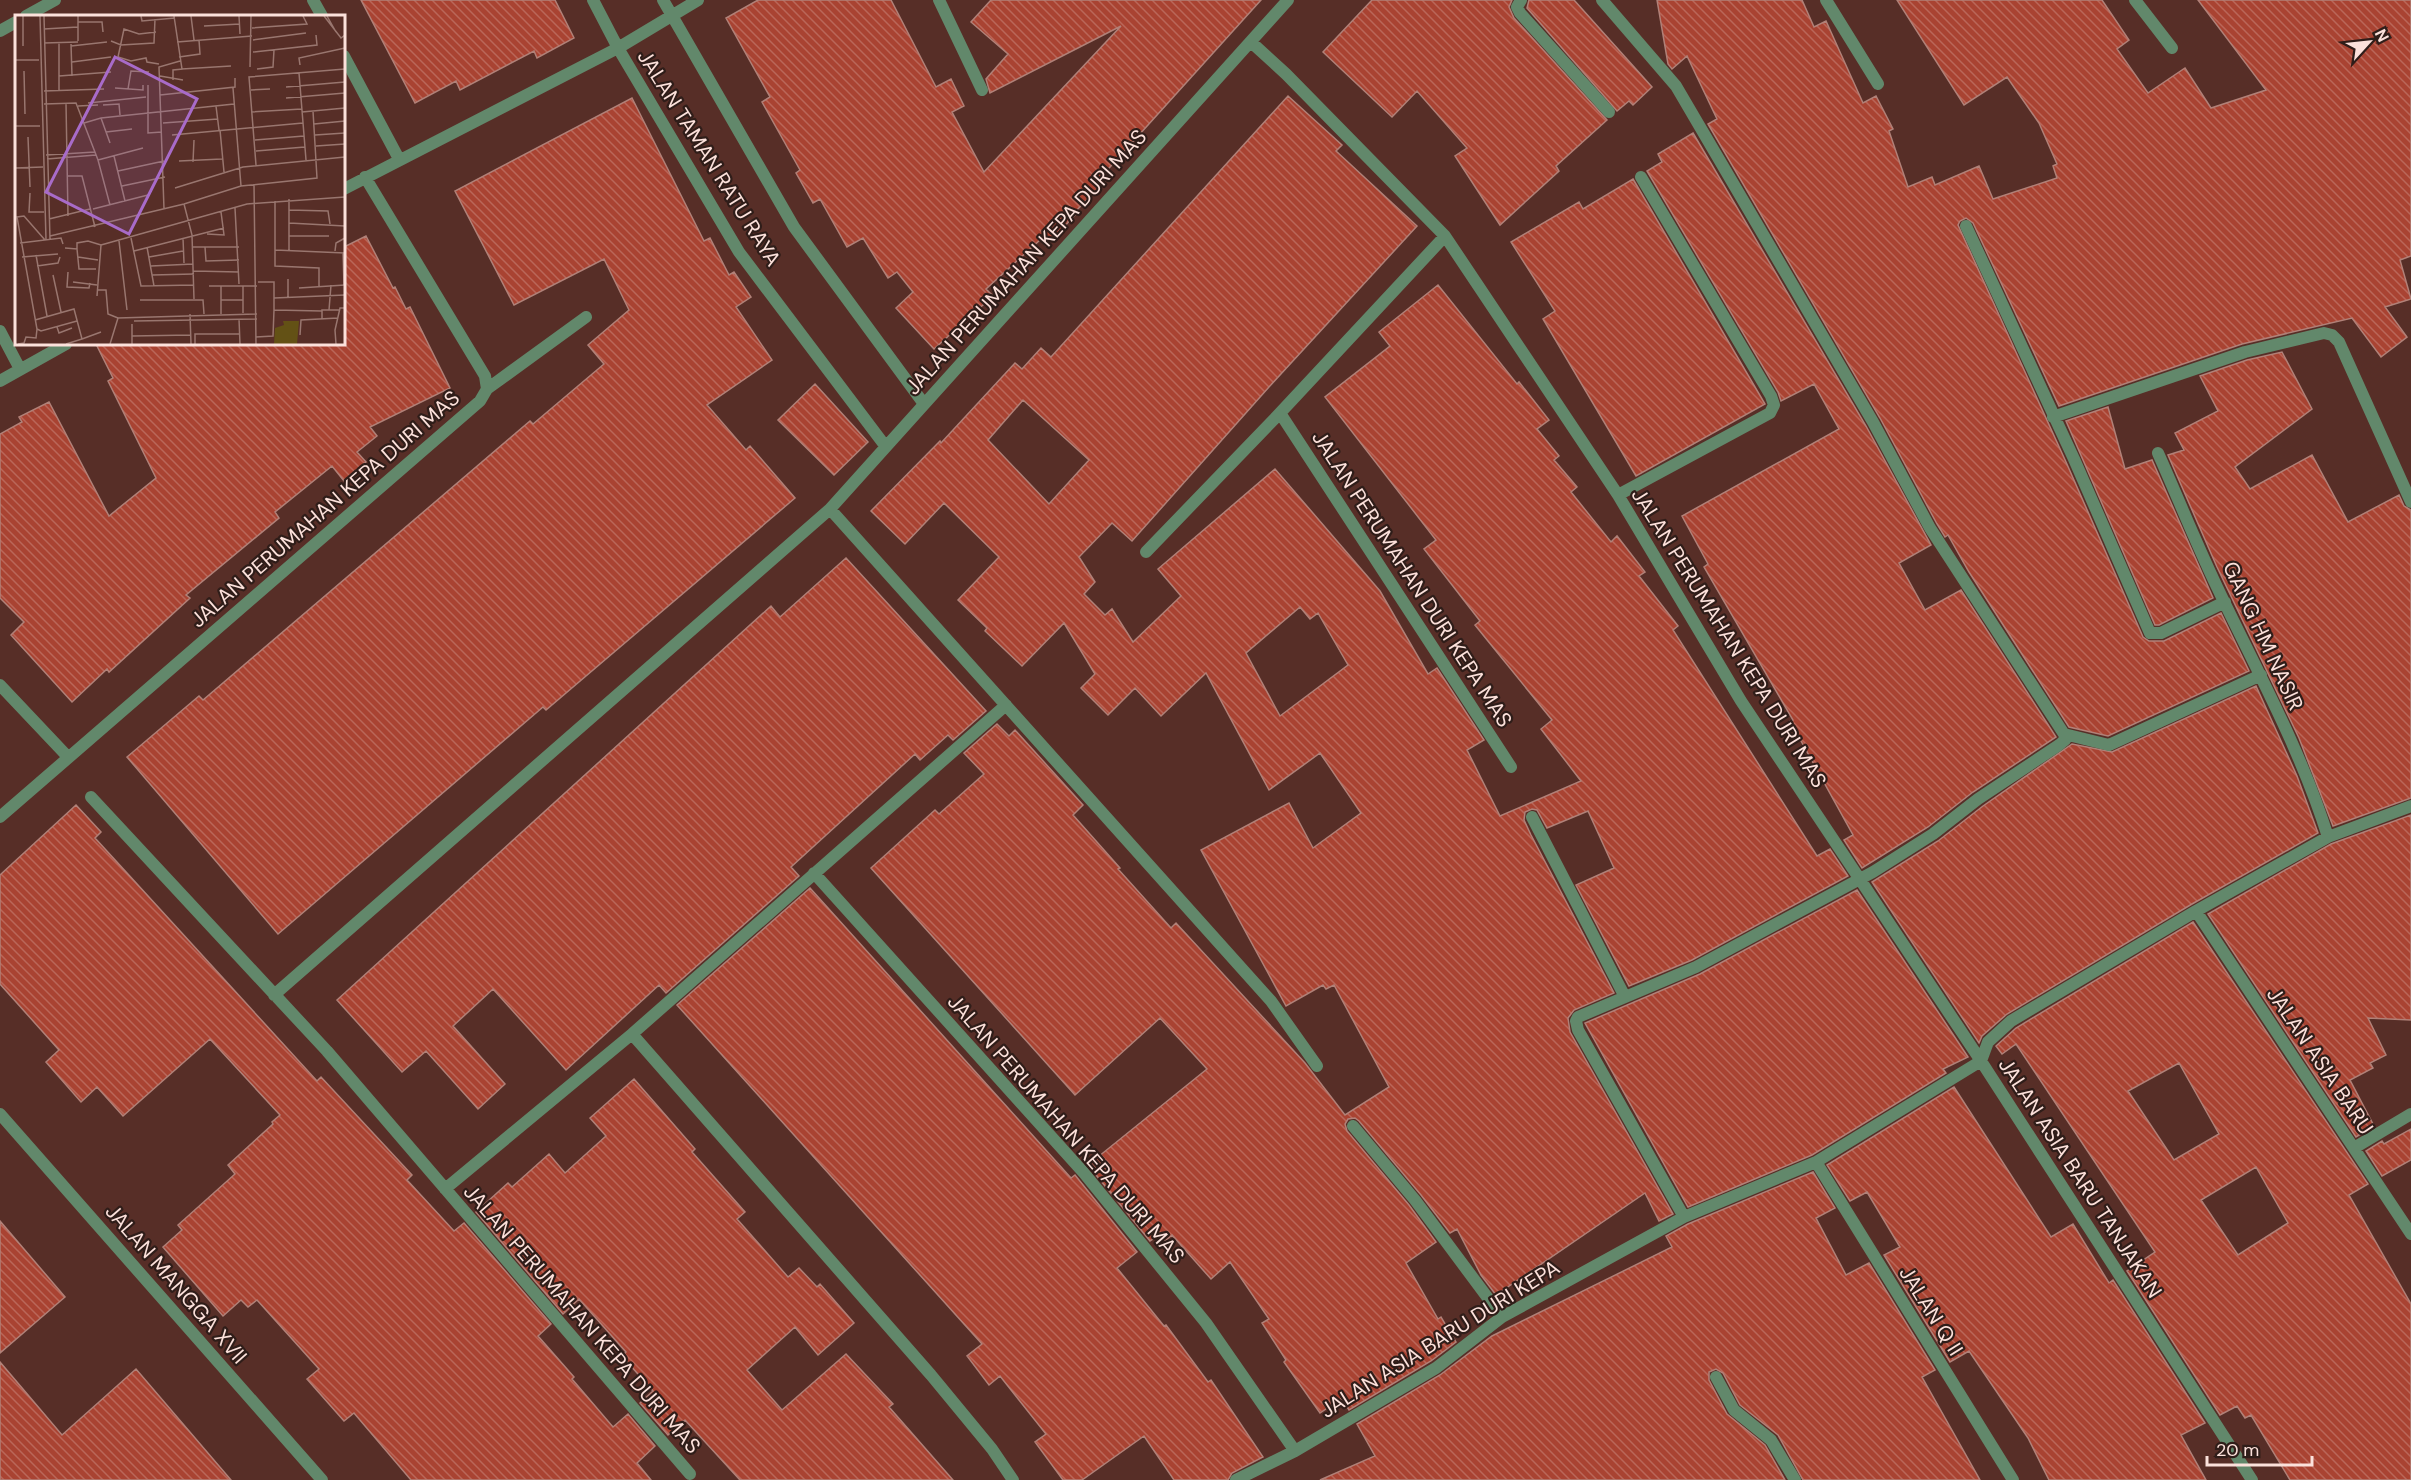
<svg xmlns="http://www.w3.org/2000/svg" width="2411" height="1480" font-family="'DM Sans',sans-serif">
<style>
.building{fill:url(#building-back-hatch);stroke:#b18178;stroke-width:1.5;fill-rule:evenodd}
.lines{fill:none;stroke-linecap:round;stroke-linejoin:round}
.minor{stroke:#62886b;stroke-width:12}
.labels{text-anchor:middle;stroke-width:4.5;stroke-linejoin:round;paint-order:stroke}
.street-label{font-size:21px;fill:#fce1db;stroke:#2f1d19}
.inset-road{fill:none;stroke:#99766f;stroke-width:1.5}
.view{fill:#a86bc9;fill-opacity:0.15;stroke:#a86bc9;stroke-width:3}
.inset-edge{fill:none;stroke:#fce1db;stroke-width:3}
</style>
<defs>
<pattern id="building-back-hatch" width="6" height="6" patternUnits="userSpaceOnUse" patternTransform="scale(1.5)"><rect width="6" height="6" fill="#a94332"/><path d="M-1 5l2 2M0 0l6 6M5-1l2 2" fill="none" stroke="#ba6759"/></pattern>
</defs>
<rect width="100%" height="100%" fill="#572e27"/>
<path class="building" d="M361 0H555L574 38 537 58 534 51 460 90 456 81 415 103Z
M758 0H891L936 87 951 79 964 106 952 112 984 172 1121 26 990 93 986 79 1008 54 971 22 991 0H1261L1101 177 1105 181 1074 213 1076 214 1046 246 1040 240 986 289 993 296 934 349 896 308 913 292 897 272 888 278 863 238 847 247 820 199 813 203 796 173 800 170 762 102 770 97 726 18Z
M1372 0H1512L1509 7 1514 18 1607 120 1556 166 1559 171 1500 225 1455 156 1467 148 1417 91 1392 117 1323 52Z
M1529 0H1574L1652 87 1633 105 1629 101 1617 111 1527 8Z
M1657 0H1802L1814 27 1826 21 1863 103 1876 96 1893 129 1889 131 1908 187 1932 177 1935 185 1979 166 1993 199 2057 178 2053 166 2057 164 2039 123 2007 77 1964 105 1897 0H2102L2129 40 2117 49 2148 93 2185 68 2211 108 2266 90 2198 0H2411V256L2400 260 2411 299 2385 307 2407 337 2381 357 2352 318 2242 344 2059 406 1973 223 1966 218 1960 221 1958 225 2066 462 2143 637 2149 641H2164L2221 613 2249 671 2108 736 2069 727 1969 572 1948 535 1945 537 1937 524 1880 418 1708 124 1717 119 1687 56 1672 69 1668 64Z
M1288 96 1342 145 1336 151 1417 226 1269 387 1132 541 1112 523 1079 557 1095 582 1084 594 1105 615 1112 609 1133 642 1181 596 1158 569 1275 469 1380 591 1428 674 1437 668 1484 740 1467 750 1500 816 1581 781 1541 729 1552 720 1475 625 1480 621 1424 549 1436 540 1325 397 1390 346 1379 332 1438 285 1517 384 1519 382 1549 420 1537 429 1559 456 1554 460 1577 487 1571 492 1611 542 1617 536 1645 572 1639 576 1678 626 1673 630 1817 856 1830 849 1848 876 1692 960 1629 986 1576 885 1614 868 1588 811 1547 828 1537 810 1532 809 1525 812 1524 820 1531 835 1614 993 1574 1010 1568 1018 1570 1032 1673 1214 1659 1221 1645 1193 1496 1295 1481 1275 1457 1229 1450 1233 1421 1195 1359 1121 1355 1118 1348 1119 1345 1124 1347 1131 1409 1205 1436 1242 1406 1263 1438 1319 1441 1317 1456 1342 1431 1361 1349 1410 1342 1398 1320 1413 1284 1362 1286 1360 1262 1323 1269 1319 1230 1262 1211 1279 1172 1235 1165 1241 1159 1235 1150 1241 1088 1165 1207 1069 1160 1018 1075 1095 871 868 935 810 939 814 984 774 964 753 997 724 1009 736 1015 730 1083 805 1073 815 1120 868 1118 869 1171 928 1176 923 1305 1063 1345 1115 1389 1087 1334 985 1326 989 1323 985 1286 1006 1201 850 1289 803 1313 848 1361 813 1320 753 1269 790 1206 673 1161 716 1135 688 1108 715 1081 688 1095 674 1064 623 1022 666 985 631 987 628 958 600 999 557 944 503 905 544 871 511 940 441 941 443 1015 363 1022 369 1041 348 1051 357ZM1023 400 1089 460 1049 504 988 440ZM1300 607 1310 619 1318 613 1348 665 1280 716 1246 653Z
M632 98 704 241 710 238 729 275 734 272 751 297 736 307 772 360 707 405 746 450 750 446 795 498 546 710 543 707 278 934 127 757 199 696 203 700 530 421 533 424 604 364 588 345 629 310 604 259 514 305 455 191Z
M1693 133 1866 426 1931 545 1899 563 1925 610 1961 590 2056 737 1973 792 1928 827 1862 868 1844 840 1853 835 1790 721 1793 720 1704 567 1708 564 1682 516 1839 429 1814 384 1781 401 1778 392 1647 171 1662 162 1658 154Z
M1633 179 1765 404 1636 476 1543 319 1555 311 1511 242 1579 202 1583 209Z
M366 236 393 288 395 287 406 309 410 307 450 388 370 427 377 436 357 452 366 462 344 481 332 466 275 512 279 518 186 595 190 598 109 672 107 669 72 702 11 635 24 622 0 598V434L22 422 19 417 49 402 109 516 156 478 108 381 113 378 96 344H344V247Z
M2282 352 2312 409 2235 467 2250 489 2312 455 2348 522 2399 495 2404 506 2411 510V798L2333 826 2299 738 2217 567 2168 455 2184 450 2175 433 2218 411 2200 376 2247 360Z
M815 384 868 442 834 475 778 420Z
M2108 407 2125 469 2152 460 2213 598 2159 625H2155L2066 421Z
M846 558 986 711 953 740 948 735 920 760 915 754 791 867 799 876 666 993 659 985 566 1070 493 989 453 1026 505 1084 478 1109 426 1051 402 1072 337 1000 771 606 780 617Z
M2256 686 2297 776 2318 833 2192 904 2007 1014 1982 1036 1979 1043 1872 882 1938 841 1983 806 2072 744 2112 752Z
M76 805 101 832 95 838 317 1081 321 1077 412 1175 407 1180 454 1231 464 1223 551 1324 538 1336 574 1377 572 1379 613 1427 628 1414 655 1446 637 1463 651 1480H411L354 1413 344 1421 307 1379 319 1369 257 1300 248 1307 241 1300 223 1316 163 1247 182 1230 178 1225 235 1174 228 1165 273 1124 272 1122 280 1115 210 1039 123 1116 97 1087 81 1102 46 1062 59 1050 0 984V875Z
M2411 815V1020L2368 1018 2386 1055 2370 1063 2373 1068 2350 1080 2374 1126 2356 1137 2208 914 2331 844Z
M810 888 1071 1178 1075 1175 1137 1252 1117 1268 1164 1326 1166 1325 1208 1382 1211 1380 1263 1457 1232 1473 1228 1480H1174L1144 1436 1082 1480H1063L1035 1442 1046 1434 1000 1376 989 1385 967 1356 982 1344 677 1005Z
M1857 890 1968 1057 1943 1069 1946 1073 1812 1155 1688 1207 1585 1023 1700 974Z
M2193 922 2368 1184 2349 1195 2411 1304V1480H2290L2251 1415 2245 1418 2237 1406 2220 1415 2127 1271 2155 1252 2016 1044 2002 1054 1996 1046 2016 1028ZM2179 1063 2219 1134 2174 1160 2128 1091ZM2256 1167 2288 1223 2238 1255 2201 1200Z
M634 1079 695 1149 692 1152 745 1212 737 1219 788 1277 799 1268 817 1287 820 1284 854 1323 818 1355 795 1327 747 1370 782 1410 846 1354 893 1404 889 1407 953 1480H740L685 1420 668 1435 640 1403 653 1391 622 1356 626 1352 579 1299 563 1314 476 1212 508 1183 512 1187 549 1154 565 1173 606 1136 590 1118Z
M1954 1087 2051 1237 2073 1224 2109 1283 2113 1280 2205 1423 2181 1435 2206 1480H2049L2028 1438 1969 1351 1950 1362 1884 1255 1900 1247 1867 1192 1850 1201 1827 1165Z
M2411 1129V1160L2382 1176 2366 1151 2382 1141 2384 1144Z
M1813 1172 1835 1208 1816 1218 1846 1275 1869 1263 1935 1370 1922 1377 1980 1480H1803L1778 1435 1740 1405 1723 1373 1716 1369 1709 1372V1380L1727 1414 1765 1445 1785 1480H1320L1375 1456 1357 1424 1440 1375 1492 1336 1672 1247 1666 1236 1688 1224Z
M0 1221 65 1297 0 1353Z
M0 1362 62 1435 136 1369 231 1480H0Z"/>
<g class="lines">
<path class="minor" d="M313 0 322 16
M593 0 618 48 739 252 886 447
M663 0 794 227 924 404
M939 0 982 90
M1521 0 1517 7 1520 13 1609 112
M1602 0 1676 86 1873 422 1930 528 2064 734 2109 745 2261 675
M1826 0 1878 84
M2135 0 2172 48
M26 16 55 0
M0 31 16 22
M1251 42 1286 74 1445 236 1618 495 1741 701 1981 1061 2252 1480
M344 56 399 159
M344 189 618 48 698 0
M1966 226 2074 459 2150 633H2161L2225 602
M0 331 20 369
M0 381 66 344
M487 389 586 317
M1280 413 1511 767
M2053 417 2245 352 2324 333 2332 335 2339 342 2411 502
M2158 453C2178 498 2196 543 2217 587 2256 669 2301 750 2328 837
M1618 495 1770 413 1774 405 1771 396 1641 177
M830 509 1271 1001 1317 1066
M1146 552 1280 413 1445 236
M0 685 68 757
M91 797 327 1051 690 1474
M0 817 480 401 487 389 485 376 365 177
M1532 817 1625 997
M814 873 1084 1173 1206 1323 1295 1451
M2196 911 2411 1234
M274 995 830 509 1288 0
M632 1034 931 1375 992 1449 1013 1480
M1981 1061 1988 1042 2011 1021 2196 911 2328 837 2411 806
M0 1114 322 1480
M1353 1126 1415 1200 1502 1317
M2354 1148 2411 1114
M1816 1162 2013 1480
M445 1189 632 1034 1006 705
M1684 1217 1578 1030 1576 1021 1578 1017 1696 967 1873 872 1933 834 1978 799 2059 745 2065 740 2064 734
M1716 1377 1734 1410 1771 1440 1795 1480
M1236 1480 1295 1451 1436 1368 1502 1317 1684 1217 1816 1162 1981 1061"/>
</g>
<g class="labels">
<g class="street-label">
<text transform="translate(709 158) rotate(58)" y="7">JALAN TAMAN RATU RAYA</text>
<text transform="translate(1026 262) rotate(-48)" y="7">JALAN PERUMAHAN KEPA DURI MAS</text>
<text transform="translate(325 509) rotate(-41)" y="7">JALAN PERUMAHAN KEPA DURI MAS</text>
<text transform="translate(1412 579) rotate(57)" y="7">JALAN PERUMAHAN DURI KEPA MAS</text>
<text transform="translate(2263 636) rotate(65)" y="7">GANG HM NASIR</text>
<text transform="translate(1729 638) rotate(58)" y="7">JALAN PERUMAHAN KEPA DURI MAS</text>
<text transform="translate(2320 1061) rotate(56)" y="7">JALAN ASIA BARU</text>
<text transform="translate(1066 1129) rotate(49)" y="7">JALAN PERUMAHAN KEPA DURI MAS</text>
<text transform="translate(2080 1178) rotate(57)" y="7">JALAN ASIA BARU TANJAKAN</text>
<text transform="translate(176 1284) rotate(49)" y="7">JALAN MANGGA XVII</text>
<text transform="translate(1931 1311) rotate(58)" y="7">JALAN Q II</text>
<text transform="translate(582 1319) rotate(49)" y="7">JALAN PERUMAHAN KEPA DURI MAS</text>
<text transform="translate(1440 1339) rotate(-32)" y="7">JALAN ASIA BARU DURI KEPA</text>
</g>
</g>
<g transform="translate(15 15)">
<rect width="330" height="330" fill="#572e27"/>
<path d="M268 306H284L282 329H259L260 313 269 310Z" fill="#635115"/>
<path class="inset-road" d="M8 1V31M25 1 31 225M29 1 35 224M63 1V26M126 1 127 6 160 3M159 1 167 54 216 51M176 1 179 25M224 1 225 19M309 1 326 23 330 20M312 1 321 17M63 7H87L88 17M189 11 225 9M237 13 292 9 288 1M29 14 63 12M141 17 124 19 109 14 103 42 116 46 131 43 132 47 144 49M238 25 291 18M96 26 106 30 139 28 140 4M44 27V76M162 27 237 21M29 28 63 27M56 29 57 61M56 31 92 27M238 37 302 30 301 20M164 42 185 39 184 25M0 45H24M57 47 96 42M285 50 284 43 330 33M235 52 236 1M242 54 258 52 259 35M9 56 10 99M284 58 291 145M44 61 96 57M145 61 168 65M158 65V55L168 54M133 70V118L147 117M271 72 330 67M100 73 128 75V70M218 73 226 171M113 74 116 56 134 57M236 75 255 74M29 76 89 74M145 80 220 72V63M271 83 330 78M51 88 53 201M73 88 131 82M29 89 61 88 83 145 95 190M88 90 104 89 105 100M63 91 83 90M201 91 204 115M236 97 287 94M287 97 330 93M86 103 95 128M69 108 86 103 219 89M148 108 203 104M299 109 330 106M0 111H25M205 115 209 157M91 117 117 114M157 120 288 108M300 120 330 118M13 122 15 172M240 125 289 121M301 131 330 129M241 136 290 132M31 140 80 137M99 141 110 186M32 144 81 140M83 145 128 133M164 146 207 144M178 147 179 125M241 150 234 62 330 54M0 153 28 152M103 156 149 146M52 161H67L80 212M239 169 241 329M107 171 150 162M160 173 228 152 330 142M15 178 14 197H29M260 186V251L304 253V271M169 189 177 220 179 284M220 193 224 269M78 194 133 180M149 194 144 52 165 46M274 195 313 196 315 209M34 204 75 194M274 208 330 211M192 219 209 220 206 197M35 221 169 189 226 171 302 163 298 96M274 221H314M116 223 126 271 179 270M168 223 169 248M104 226 112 295M5 228 46 223 48 229M86 230 232 189 330 182M132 232 139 271M178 232H224M190 232 191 246 224 245M50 233 62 234V228L73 226 86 230M62 234 64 254H81M260 235 330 238M274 235V184M119 236 209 213M320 236 321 228 330 223M328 238 329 270M21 240 32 301M7 242 43 239M63 242 83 245M134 242 168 236M22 251 43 248 45 242M136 251 178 249M178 256 224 257M53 257 52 272 74 273 75 268M38 260 46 297M137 260 179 259M58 267 82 270M194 271H242M206 271V299M284 273 330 270M83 275H91L93 299 103 303M82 281 86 230M259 283 330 280M273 283V264M125 285H188L189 299M206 285H228M259 295 307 296M314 295 316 270M228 298V271M175 299 176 329M224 304 225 329M307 304V295H325M20 305 59 294 67 324 51 329M119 306 242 304M117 309V329M42 312 44 318 57 313M22 314 26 316 62 306M285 320 286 305 323 303M117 321 176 320M241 322 258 321 259 295V267H243M67 324 86 317M3 329 9 328 11 322 21 323 22 314 2 202 9 201 30 225M95 329 103 303 242 299M180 329V319H225M321 329 320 315 325 293H330"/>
<path class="view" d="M100 42 182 84 114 219 31 177Z"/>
<rect width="330" height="330" class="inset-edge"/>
</g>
<g transform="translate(2369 42) rotate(63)" stroke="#2f1d19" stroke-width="4.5" paint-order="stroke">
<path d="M0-4.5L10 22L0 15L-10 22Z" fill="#fce1db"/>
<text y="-9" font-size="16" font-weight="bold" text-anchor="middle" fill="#fce1db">N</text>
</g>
<path d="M2207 1456v9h105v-9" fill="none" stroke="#fce1db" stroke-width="3"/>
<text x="2216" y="1456" font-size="18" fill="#fce1db" stroke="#2f1d19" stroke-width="4.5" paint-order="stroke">20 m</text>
</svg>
